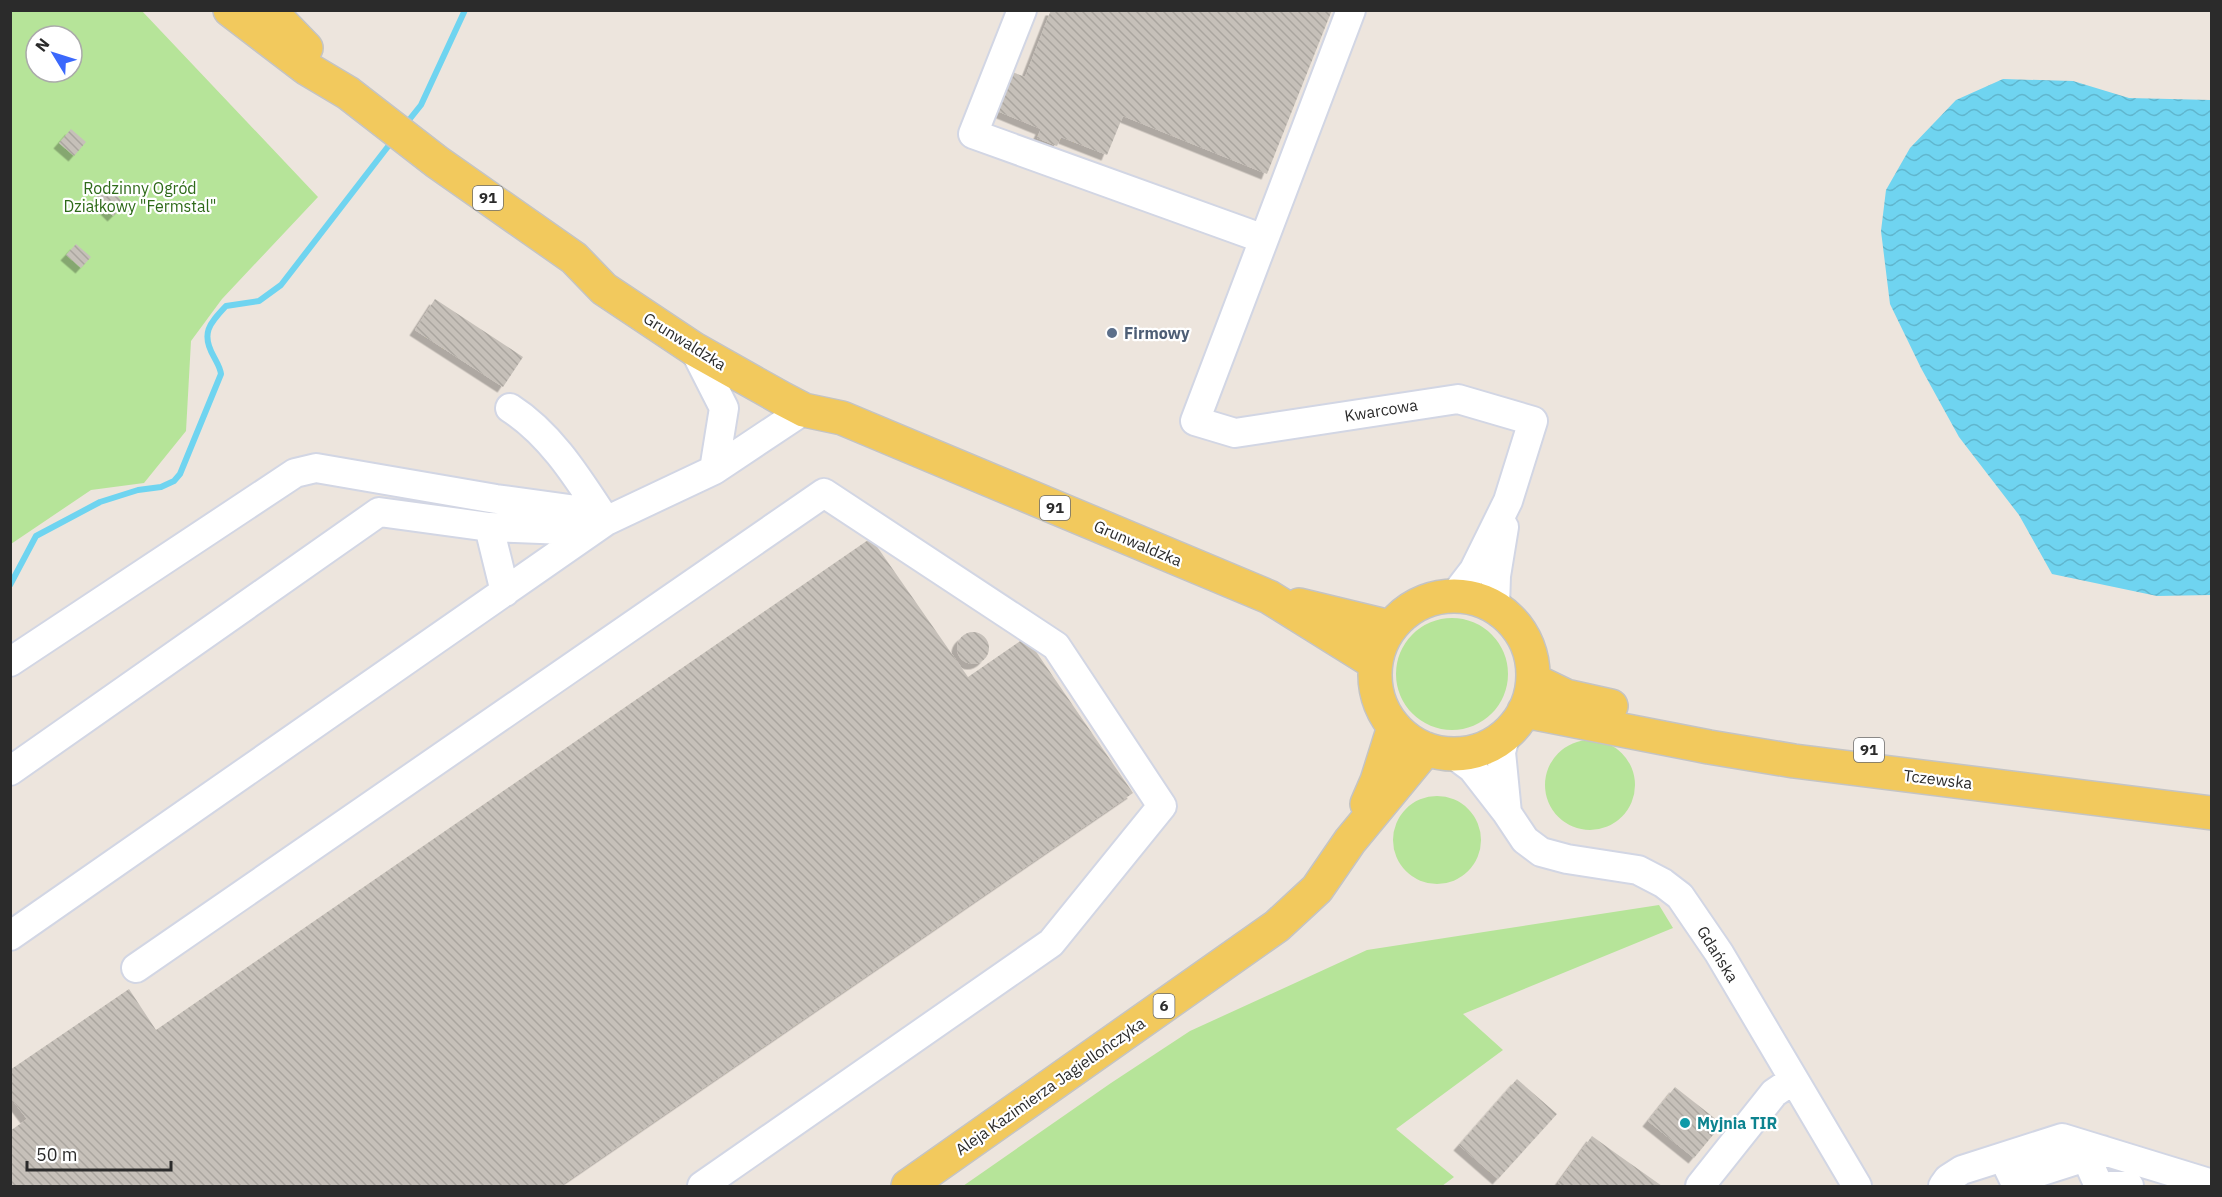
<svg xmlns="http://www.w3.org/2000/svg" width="2222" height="1197" font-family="'IBM Plex Sans',sans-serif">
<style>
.grass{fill:#b6e499;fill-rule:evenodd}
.water{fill:url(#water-waves)}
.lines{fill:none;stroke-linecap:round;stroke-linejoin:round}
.stream{stroke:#6fd4f0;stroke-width:6}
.building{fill:url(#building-back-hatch);filter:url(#shadow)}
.minor-casing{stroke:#d2d6e4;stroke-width:32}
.major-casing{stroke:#c4c4c4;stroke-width:36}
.minor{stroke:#fff;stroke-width:28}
.major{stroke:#f2c95d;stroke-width:33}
.service-dot{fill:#5c6f8a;stroke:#fff;stroke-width:2}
.culture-dot{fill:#0f9aa8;stroke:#fff;stroke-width:2}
.labels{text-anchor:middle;stroke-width:4.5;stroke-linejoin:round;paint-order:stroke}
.shield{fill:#fff;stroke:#6b6b6b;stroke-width:1.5}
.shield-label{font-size:15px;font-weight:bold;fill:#2b2b2b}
.park-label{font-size:16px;fill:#2e6a19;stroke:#fff}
.service-label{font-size:16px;font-weight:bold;fill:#4e5e75;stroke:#fff;text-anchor:start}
.street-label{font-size:16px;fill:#2b2b2b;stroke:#fff}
.culture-label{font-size:16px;font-weight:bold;fill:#0d838f;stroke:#fff;text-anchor:start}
</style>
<defs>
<pattern id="water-waves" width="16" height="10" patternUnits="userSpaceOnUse" patternTransform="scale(1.5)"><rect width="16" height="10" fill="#6fd4f0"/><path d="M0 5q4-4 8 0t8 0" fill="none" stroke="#60b6ce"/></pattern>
<pattern id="building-back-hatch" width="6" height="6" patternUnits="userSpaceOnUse" patternTransform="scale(1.5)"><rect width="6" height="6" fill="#c6c0b9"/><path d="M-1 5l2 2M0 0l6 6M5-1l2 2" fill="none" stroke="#aaa59f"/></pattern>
<filter id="shadow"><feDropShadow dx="-5.5" dy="5.5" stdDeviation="0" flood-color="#0004"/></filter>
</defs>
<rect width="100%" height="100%" fill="#ede5dd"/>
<path class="grass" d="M11 11H142L318 197 222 299 191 341 186 431 144 483 91 490 11 544ZM36 36H72V72H36Z
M1396 674a56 56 0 1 1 112 0a56 56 0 1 1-112 0Z
M1545 785a45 45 0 1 1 90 0a45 45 0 1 1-90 0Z
M1393 840a44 44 0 1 1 88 0a44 44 0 1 1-88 0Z
M1659 905 1673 928 1463 1014 1503 1050 1396 1129 1454 1177 1442 1186H963L1111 1083 1190 1031 1367 950Z"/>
<path class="water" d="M2003 79 2073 81 2129 98 2211 100V595L2157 596 2052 574 2019 515 1959 437 1921 368 1890 304 1881 231 1886 190 1910 148 1956 100Z"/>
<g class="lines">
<path class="stream" d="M405 125 421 105 465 10
M10 585 36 536 100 502 138 490 161 487 174 481 180 474 221 374C220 367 217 363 214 357 200 333 210 323 226 306L259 301 281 285 393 140"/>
</g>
<path class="building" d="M1051 10H1332L1267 174 1123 116 1107 155 1061 137 1057 146 1037 138 1041 129 990 108 1005 69 1025 77Z
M71 129 86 142 74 156 59 143Z
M108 186 125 204 113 216 95 198Z
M76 244 91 257 81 268 66 255Z
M435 299 523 357 503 387 415 330Z
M871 538 968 677 1026 637 1133 793 560 1186H10V1131L27 1119 10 1097V1070L129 989 156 1030Z
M957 648a16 16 0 1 1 32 0a16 16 0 1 1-32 0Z
M1517 1079 1557 1114 1498 1179 1459 1145Z
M1675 1087 1722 1124 1694 1158 1648 1121Z
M1592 1136 1614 1152 1662 1186H1563L1558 1183Z"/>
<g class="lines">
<g class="minor-casing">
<path id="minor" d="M1022 10 973 134 1264 239
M1351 10 1195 421 1235 433 1458 399 1533 421 1508 501 1474 570 1454 596
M694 349 724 408 714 470
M510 408C552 435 579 480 606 521
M489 527 505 592
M1495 607 1496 576 1504 527
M10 662 295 473 316 468 496 499 584 511 606 521
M1506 734 1501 752 1507 813
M1453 754 1472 768 1507 813 1525 840 1541 852 1567 859 1638 870 1663 883 1680 896 1719 953 1857 1186
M10 771 379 512 489 527 566 530 598 523
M10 936 606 521 714 470 804 410
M136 968 824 493 1056 646 1162 806 1051 943 702 1186
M2003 1157 2014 1180 2086 1157 2102 1150
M2086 1157 2099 1186
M1700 1186 1774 1093 1793 1080
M1943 1186 1948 1179 1962 1170 2062 1138 2212 1184
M2110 1186H2129"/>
</g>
<g class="major-casing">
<path id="major" d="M230 10 306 68 348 93 437 162 574 258 604 289 694 349 781 398 804 410 842 418 1269 597 1375 663
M269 10 306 48
M1375 675a79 79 0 1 1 158 0a79 79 0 1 1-158 0Z
M1299 605 1390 627
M1533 680 1566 696 1611 706
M1524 711 1709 747 1794 761 2212 813
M1367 804 1377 781 1394 727
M908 1186 1277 926 1317 889 1350 841 1426 749"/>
</g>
<use href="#minor" class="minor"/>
<use href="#major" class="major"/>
</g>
<circle class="service-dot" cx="1112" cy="333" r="6"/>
<circle class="culture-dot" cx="1685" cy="1123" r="6"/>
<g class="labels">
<g class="shield">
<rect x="473" y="186" width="30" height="24" rx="4.5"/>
<rect x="1040" y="496" width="30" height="24" rx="4.5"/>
<rect x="1854" y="738" width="30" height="24" rx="4.5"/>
<rect x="1153.5" y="994" width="21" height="24" rx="4.5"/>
</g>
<g class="shield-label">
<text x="488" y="203">91</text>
<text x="1055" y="513">91</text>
<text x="1869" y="755">91</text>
<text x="1164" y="1011">6</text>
</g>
<g class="park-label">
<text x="140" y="194">Rodzinny Ogród<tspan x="140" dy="18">Działkowy "Fermstal"</tspan></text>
</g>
<g class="service-label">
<text x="1124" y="339">Firmowy</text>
</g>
<g class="street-label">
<text transform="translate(685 341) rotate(32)" y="6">Grunwaldzka</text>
<text transform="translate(1381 410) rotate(-9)" y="6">Kwarcowa</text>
<text transform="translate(1138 543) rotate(23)" y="6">Grunwaldzka</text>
<text transform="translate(1938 779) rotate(7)" y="6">Tczewska</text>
<text transform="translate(1718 954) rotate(58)" y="6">Gdańska</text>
<text transform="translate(1050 1086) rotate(-35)" y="6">Aleja Kazimierza Jagiellończyka</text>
</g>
<g class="culture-label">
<text x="1697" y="1129">Myjnia TIR</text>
</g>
</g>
<rect width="2222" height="1197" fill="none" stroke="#2b2b2b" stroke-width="24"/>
<g transform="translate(54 54) rotate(308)"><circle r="28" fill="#ffffff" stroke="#aaaaaa" stroke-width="1.5"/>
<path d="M0-4.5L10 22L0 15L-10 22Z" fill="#3b68fc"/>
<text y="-9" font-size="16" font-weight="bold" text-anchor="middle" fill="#2b2b2b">N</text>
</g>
<path d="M27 1161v9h144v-9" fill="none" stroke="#2b2b2b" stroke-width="3"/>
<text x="36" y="1161" font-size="18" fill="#2b2b2b" stroke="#ffffff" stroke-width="4.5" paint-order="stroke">50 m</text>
</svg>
